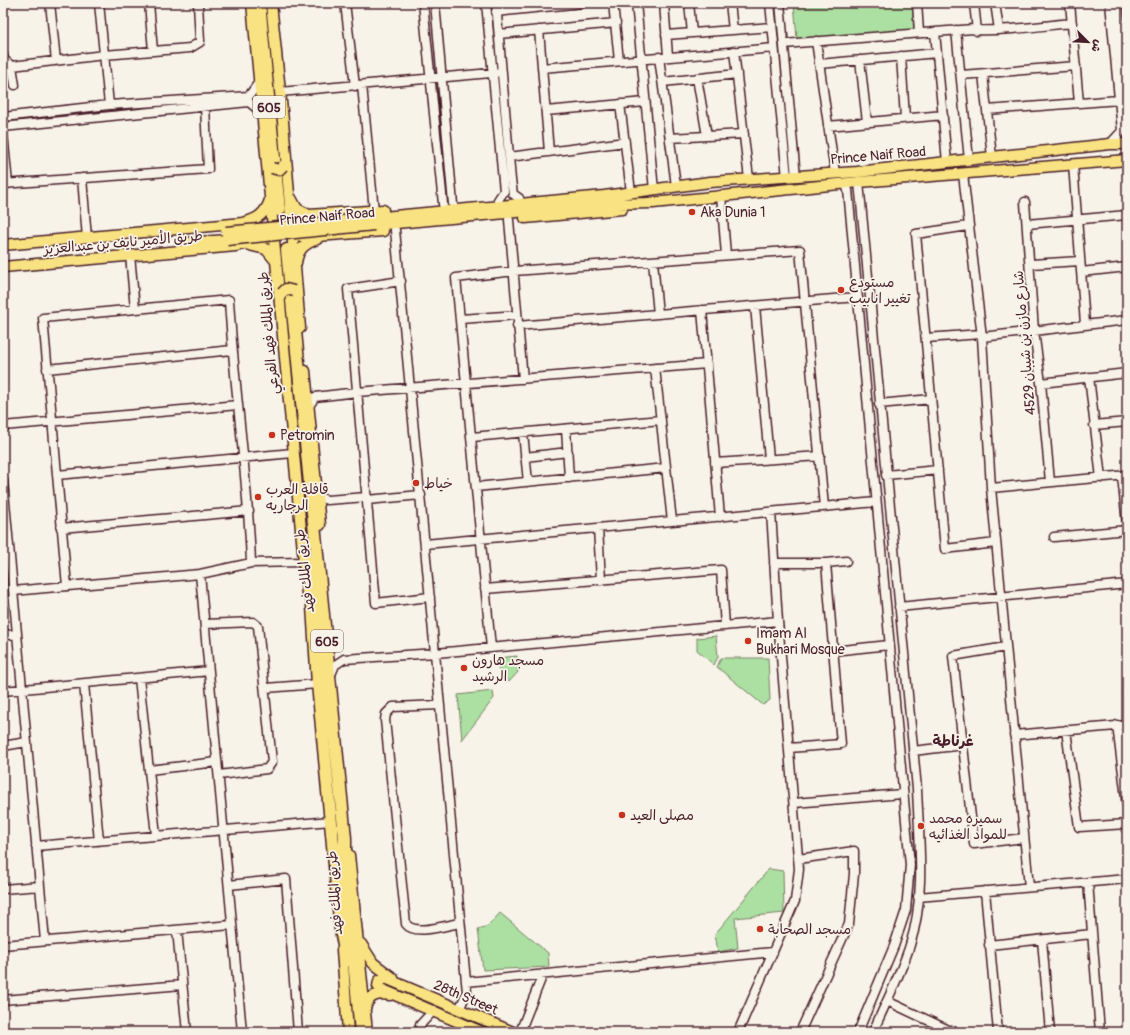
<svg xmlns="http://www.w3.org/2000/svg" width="1130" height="1035" font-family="Pangolin,'Playpen Sans Arabic',sans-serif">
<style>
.green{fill:#abe0a2;stroke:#7a8066}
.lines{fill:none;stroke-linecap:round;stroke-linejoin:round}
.highway-tunnel{stroke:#d4c9c2;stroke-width:12;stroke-dasharray:12 6;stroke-linecap:butt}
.minor-casing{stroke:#4a1f2b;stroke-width:11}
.major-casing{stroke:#4a1f2b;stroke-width:13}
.highway-casing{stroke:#4a1f2b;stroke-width:15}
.minor{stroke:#f7f3e8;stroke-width:8}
.major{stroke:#f8e281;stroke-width:10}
.highway{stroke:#f8e281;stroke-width:12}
.major-bridge-casing{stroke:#4a1f2b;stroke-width:13;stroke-linecap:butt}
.major-bridge{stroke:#f8e281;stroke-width:10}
.poi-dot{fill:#c8321e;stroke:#f7f3e8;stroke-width:1.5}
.labels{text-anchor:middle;stroke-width:3.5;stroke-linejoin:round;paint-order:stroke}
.shield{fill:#f7f3e8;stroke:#7e5f64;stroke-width:1}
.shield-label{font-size:13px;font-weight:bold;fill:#4a1f2b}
.street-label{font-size:14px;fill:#4a1f2b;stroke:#f7f3e8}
.poi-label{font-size:14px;fill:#4a1f2b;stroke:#f7f3e8;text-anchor:start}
.neighbourhood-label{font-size:15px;font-weight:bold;fill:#4a1f2b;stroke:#f7f3e8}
</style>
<rect width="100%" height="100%" fill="#f7f3e8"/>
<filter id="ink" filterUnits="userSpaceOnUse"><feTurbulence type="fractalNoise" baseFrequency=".025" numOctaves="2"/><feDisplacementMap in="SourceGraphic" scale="8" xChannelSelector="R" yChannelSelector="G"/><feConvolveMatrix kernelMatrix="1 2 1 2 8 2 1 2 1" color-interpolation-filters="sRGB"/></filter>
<g filter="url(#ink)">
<path class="green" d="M794 3H913L915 30 797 39Z
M716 636 718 657 714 665 697 650V638Z
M517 656 518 672 509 682 498 669V658Z
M721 658H768L770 700 763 705 717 667Z
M493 691 494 698 462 740 458 695Z
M769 869 783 871 784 913 735 918 738 948 718 952 715 934Z
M500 913 548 953 549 967 483 970 478 929 488 926Z"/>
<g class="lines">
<path class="highway-tunnel" d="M284 210 287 250"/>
<g class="minor-casing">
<path id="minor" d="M50 3 56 61
M99 3 109 105
M149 3 153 51
M345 3 355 86
M423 3 443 204
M435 3 453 204
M486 3 504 191 498 200
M496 3 511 180 513 194 519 198
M613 3 619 61
M636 3 654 190
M664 3 668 56
M689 3 692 33
M730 3 733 30
M770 3 787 177
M780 3 796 177
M917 3 919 32
M974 3 977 31
M995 3 999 30
M1070 3 1079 103
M1118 3 1127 102
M496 12 583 3
M539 30 549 152
M956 30 969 160
M935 32 947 162
M499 34 616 23
M666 35 772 27
M816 41 835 173
M784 44 973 29C984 34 1056 24 1072 23
M734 51 749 179
M3 55V59L12 66 15 85
M901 56 905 118
M659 57 676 186
M860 60 867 122
M819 64 937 53
M12 66 104 55 190 48 200 42 198 3
M542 68 774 48
M983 74 992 157
M961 75 1076 66
M697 78 707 136
M663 82 737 74
M362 85 374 211
M280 92 502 72
M620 104 631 192
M987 110 1119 100
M546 111 645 102
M3 117 109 105 249 96 259 82
M828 126 943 115
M3 127 249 102 262 113
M3 133 8 184
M670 138 744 134
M1110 144 1122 131 1110 3
M509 157 625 142
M1073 164 1085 324
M963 174 982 337 991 488 1029 887
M82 178 87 238
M859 182 917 789C919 840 926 896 910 945 901 974 885 1004 873 1032
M845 183 848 190 910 865 906 910 894 946 858 1032
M3 184 208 169 205 106
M721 195 726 255
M1025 202 1034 331 1041 383 1050 482
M509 220 523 379
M1027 224 1127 215
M968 226 916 234 945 549 996 543
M395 230 467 992 459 1010
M130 255 135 309
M653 261 658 314
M1031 264 1080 261
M1081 272 1127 267
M401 281 348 289 376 603 430 597
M755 306 769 459
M702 310 720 517
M460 319 517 315
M517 326 857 297
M982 337 1127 320
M926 338 981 334
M655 368 672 521
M47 369 232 350
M1089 377 1101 478
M1041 383 1127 373
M879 404 931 399
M309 406 315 397 357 392 707 364
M1094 425 1127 422
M3 426 238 405
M566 429 569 478
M523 433 528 482
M472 437 661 420
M525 457 568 452
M715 463 820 456
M57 475 293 453
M886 475 938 470
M1122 476 1127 524
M3 480 45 941
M476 487 666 468
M991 488 1127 475
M317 494 321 498 327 500 367 497
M367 500 421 495
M61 528 249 511
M598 528 601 580
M1054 537 1127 530
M425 544 876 502
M774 563H826L841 744 789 748
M826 563 846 561
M200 574 242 1032
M67 586 43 318 229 300C234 388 248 475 251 563
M485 589 721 570 725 626
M13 591 200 574 251 563 304 562
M899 607 1127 584
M205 624 253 622 258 626 272 762 267 769 219 775
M3 635 17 634
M1006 647 953 656 974 844 1024 838
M491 648 456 278 514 271 800 250 824 507
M833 651 889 645
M330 677 335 665 344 659 436 653 778 621
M139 678 156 835
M84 684 99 841
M266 688 318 684
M3 691 209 671
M440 705 393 707 386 714 385 720 406 924C415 936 446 925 460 923
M1117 725 1127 806
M1066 730 1079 827 1127 824
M1014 735 1127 725
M3 746 27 742
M913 751 963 745
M149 770 217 762
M794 803 902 794
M36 846 331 821
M798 859 854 851V874L849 924 800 1032
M1088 882 1100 1032
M229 885 286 879 298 1032
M3 889 40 886
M985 891 998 1032
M918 897 1127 879
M177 930 187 1032
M1042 940 1050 1032
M3 945 232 925
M989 945 1092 934
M466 982 773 952
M3 1000 182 985
M887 1001 953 1032
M421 1032 420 1025 434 1010
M520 1032 543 974
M738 1032 795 901 799 869 778 621 771 512"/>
</g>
<g class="major-casing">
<path id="major" d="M252 3 307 594
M271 3 283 121 300 328
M291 198 297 209 309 215 383 210
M373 218 604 196 710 182 857 172 1110 144H1127
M525 218 622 209
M374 225 604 204 653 203 859 182 1127 160
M293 233 304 237 383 231
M186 243 227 240
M3 245 243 223C257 219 265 215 270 200
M249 245 266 249 275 260
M296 263C298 249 304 244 317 239
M3 267 236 246 267 238
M305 371 320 525
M349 855 367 1032
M361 944 373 963 393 978
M342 950 348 1032
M365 1009C368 995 377 993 390 995
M482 1032 381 989 378 986 379 981 385 978 513 1032"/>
</g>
<g class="highway-casing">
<path id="highway" d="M259 3 279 210
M287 250 345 838V870L361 1032
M310 560 318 684 341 930 347 960"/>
</g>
<use href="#minor" class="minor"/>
<use href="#major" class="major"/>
<use href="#highway" class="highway"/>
<g class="major-bridge-casing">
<path id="major-bridge" d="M272 168 279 170 283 166
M226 232 373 218
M227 240 374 225
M282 293 286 289 294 291"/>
</g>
<use href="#major-bridge" class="major-bridge"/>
</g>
</g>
<g class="poi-dot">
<circle cx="692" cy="212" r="4"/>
<circle cx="841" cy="290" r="4"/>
<circle cx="272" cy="435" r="4"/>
<circle cx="416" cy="483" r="4"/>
<circle cx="258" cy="497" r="4"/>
<circle cx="748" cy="641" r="4"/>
<circle cx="464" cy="668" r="4"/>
<circle cx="622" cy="815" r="4"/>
<circle cx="921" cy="826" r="4"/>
<circle cx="760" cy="929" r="4"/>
</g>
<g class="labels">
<g class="shield">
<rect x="253" y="96" width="32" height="22" rx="3"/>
<rect x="311" y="630" width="32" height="22" rx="3"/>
</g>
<g class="shield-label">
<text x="269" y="112">605</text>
<text x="327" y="646">605</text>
</g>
<g class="street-label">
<text transform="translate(878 155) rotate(-5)" y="5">Prince Naif Road</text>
<text transform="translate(327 216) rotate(-5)" y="5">Prince Naif Road</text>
<text transform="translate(123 242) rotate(-5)" y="5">طريق الأمير نايف بن عبدالعزيز</text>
<text transform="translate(268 333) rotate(-95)" y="5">طريق الملك فهد الفرعي</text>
<text transform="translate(1024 343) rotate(-95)" y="5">شارع مازن بن شيبان 4529</text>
<text transform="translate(304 571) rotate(-97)" y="5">طريق الملك فهد</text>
<text transform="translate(334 893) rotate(-94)" y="5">طريق الملك فهد</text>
<text transform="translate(466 997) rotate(23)" y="5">28th Street</text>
</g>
<g class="poi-label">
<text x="700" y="217">Aka Dunia 1</text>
<text x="849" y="287">مستودع<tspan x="849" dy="16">تغيير انابيب</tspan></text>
<text x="280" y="440">Petromin</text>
<text x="424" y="488">خياط</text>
<text x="266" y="494">قافلة العرب<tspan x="266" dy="16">الرجاريه</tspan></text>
<text x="756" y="638">Imam Al<tspan x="756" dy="16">Bukhari Mosque</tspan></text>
<text x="472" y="665">مسجد هارون<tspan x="472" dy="16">الرشيد</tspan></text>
<text x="630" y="820">مصلى العيد</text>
<text x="929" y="823">سميره محمد<tspan x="929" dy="16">للمواد الغذائيه</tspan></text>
<text x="768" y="934">مسجد الصحابة</text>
</g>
<g class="neighbourhood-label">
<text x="953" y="746">غرناطة</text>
</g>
</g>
<rect width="1130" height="1035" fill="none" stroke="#f7f3e8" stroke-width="16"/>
<rect x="8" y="8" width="1114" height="1019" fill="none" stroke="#4a1f2b" stroke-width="1.5" filter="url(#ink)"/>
<g transform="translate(1088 42) rotate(114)" stroke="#f7f3e8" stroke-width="3" paint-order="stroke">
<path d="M0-3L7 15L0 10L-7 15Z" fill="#4a1f2b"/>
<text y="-6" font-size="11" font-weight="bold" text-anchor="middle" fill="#4a1f2b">ش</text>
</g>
</svg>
